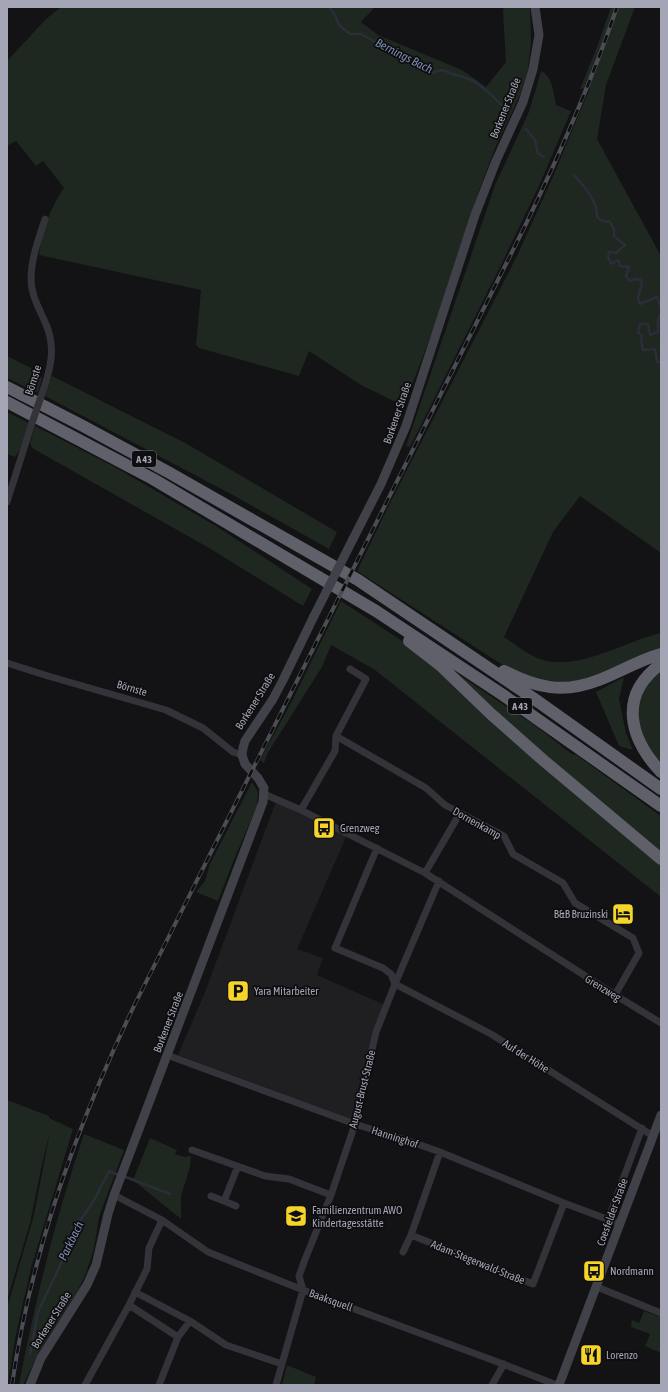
<svg xmlns="http://www.w3.org/2000/svg" width="668" height="1392" font-family="'Asap Condensed',sans-serif">
<style>
.built{fill:#1f1e21}
.green{fill:#1f2721}
.lines{fill:none;stroke-linecap:round;stroke-linejoin:round}
.stream{stroke:#292e38;stroke-width:2.5}
.street{stroke:#333339;stroke-width:7}
.secondary{stroke:#414249;stroke-width:9}
.highway{stroke:#5f606a;stroke-width:12}
.rail-casing{stroke:#4c4d54;stroke-width:4}
.rail{stroke:#0e0d0f;stroke-width:2.5;stroke-dasharray:8;stroke-linecap:butt}
.street-bridge{stroke:#333339;stroke-width:7}
.secondary-bridge{stroke:#414249;stroke-width:9}
.labels{text-anchor:middle;stroke-width:3.5;stroke-linejoin:round;paint-order:stroke}
.shield{fill:#0e0d0f;stroke:#777883;stroke-width:1}
.shield-label{font-size:10px;font-weight:bold;fill:#a4a6b5}
.street-label{font-size:11px;fill:#a4a6b5;stroke:#0e0d0f}
.poi-label{font-size:11px;fill:#a4a6b5;stroke:#0e0d0f;text-anchor:start}
.water-label{font-size:12px;font-style:italic;fill:#798db1;stroke:#0e0d0f}
</style>
<rect width="100%" height="100%" fill="#131214"/>
<path class="built" d="M278 802 347 835 297 949 323 958 317 975 385 1005 354 1120 178 1055 205 992 275 804Z"/>
<path class="green" d="M61 7H375L361 22 378 35 462 70 486 87 506 62 503 11 504 7H530L531 42 528 69 520 95 495 148 479 191 435 325 404 406 361 385 309 351 299 376 199 348 196 345 201 290 39 255C42 232 50 207 64 188L43 161 36 166 16 141 7 146V61L46 19Z
M611 7H635L606 85 597 139 661 256V553L580 496 553 532 504 637C515 644 527 654 540 659 578 672 625 641 661 633V650L586 680 544 683 515 673 357 571 393 497 516 258 552 179 590 88 580 89 597 47Z
M541 71C552 75 554 94 556 105L571 111 539 186 501 265 410 447 406 446 495 185 528 114 535 92Z
M7 356 31 368 42 378 38 393 7 378Z
M52 376 187 444 337 532 329 549 229 493 45 396Z
M7 412 29 423 21 448 15 457 7 454Z
M35 426 113 466 216 526 312 589 303 606 209 548 32 448 30 443Z
M341 601 410 646 661 864V897L375 670 331 645 322 667 267 754 264 763 260 760 292 701Z
M661 667V769L638 732 639 695Z
M455 672 537 727 573 755 575 754 661 816V853L517 733Z
M624 677 619 699 626 733 633 750 619 746 596 692Z
M252 782 258 792 257 806 233 862 218 901 196 892 205 881 210 864Z
M7 1100 49 1116V1118L73 1129 31 1268 15 1339 8 1385H7V1308L34 1215 50 1132 42 1164 30 1223 7 1301Z
M84 1134 124 1150 99 1217 94 1249 86 1273 78 1290 40 1350 23 1385H19C35 1300 56 1216 84 1134Z
M150 1138 177 1150 175 1154 185 1157 191 1156 190 1167 181 1196V1219L133 1180Z
M644 1311 661 1317V1353L645 1346 650 1334 631 1327 632 1320 639 1323Z
M287 1365 316 1377 314 1385H282Z"/>
<g class="lines">
<path class="stream" d="M329 7 335 15 339 25 350 34H361L397 54 423 64 427 69 433 73C443 68 444 71 453 74 458 76 464 77 469 79 481 83 496 100 506 109
M526 129 535 140 538 154 544 157
M574 175C584 186 598 201 597 217L602 221 610 222 614 229V236L625 245 616 253 609 252 608 257 611 264 618 260 620 266 629 267 626 276 630 281 636 279 641 280 642 285 639 293 638 299 640 304 657 297 661 308
M661 314 658 319V332L650 335 648 324H640L638 333 642 335 641 340 643 350 655 349 657 362H661
M123 1176 170 1194
M30 1354 38 1312 59 1268 75 1228 93 1202 109 1171 119 1175"/>
<path class="street" d="M45 219C39 238 31 259 31 279 31 295 39 308 45 322 55 344 52 361 46 382
M7 502 32 423
M7 663 48 676 166 710 203 728 233 752 242 755
M336 736 426 788 445 805 504 836 513 854 563 883 575 903 633 938 639 953 615 995
M264 794 301 810 425 873 615 995 661 1023
M301 810 335 751 336 736 366 679 350 669
M377 848 335 948 383 968 391 974 395 984 491 1034 653 1136
M425 873 460 813
M167 1055 355 1124 409 1141 440 1152 564 1203 620 1224
M192 1150 265 1176 289 1179 331 1195
M440 1152 411 1235 533 1284 564 1203
M114 1195 162 1220 208 1252 303 1290 495 1361 557 1385
M211 1196 224 1201
M236 1206 224 1201 238 1166
M608 1220 642 1128
M403 1252 411 1235
M597 1287 661 1313
M135 1292 190 1321 226 1345 282 1364
M129 1305 178 1337
M85 1385 129 1305 147 1269 149 1248 162 1220
M159 1385 178 1337 190 1321
M276 1385 303 1290 299 1276 304 1262 331 1195 355 1124 376 1032 395 984 439 881
M492 1385 504 1364"/>
<path class="secondary" d="M353 539 381 484 406 426 475 215 496 161 523 102 533 69 539 35 535 7
M30 1385 41 1358 87 1285 96 1265 108 1214 114 1195 263 802 264 788 258 778 245 764 242 755 243 748 245 741 273 699 283 680 314 616
M559 1385 661 1115"/>
<path class="highway" d="M7 387 83 426 168 472 358 580 533 698 661 789
M7 402 153 479 376 611 503 695 661 806
M409 641 440 665 491 714 543 760 661 859
M661 664C618 695 629 738 661 772
M504 671C537 688 563 694 599 680 620 672 639 660 661 654"/>
<g class="rail-casing">
<path id="rail" d="M12 1385C31 1252 76 1127 134 1006L524 228C559 156 591 83 617 7"/>
</g>
<use href="#rail" class="rail"/>
<path class="street-bridge" d="M32 423 46 382"/>
<path class="secondary-bridge" d="M314 616 353 539"/>
</g>
<defs>
<g id="bus-square" transform="scale(1.15)"><rect x="-9" y="-9" width="18" height="18" rx="4" fill="#f5d52a" stroke="#0e0d0f"/><path d="M-5-6H5V4H4V6H2V4H-2V6H-4V4H-5ZM-3.5-4V0h7V-4ZM-3.5 1.2v1.5H-2V1.2ZM2 1.2v1.5H3.5V1.2Z" fill="#111"/></g>
<g id="hotel-square" transform="scale(1.15)"><rect x="-9" y="-9" width="18" height="18" rx="4" fill="#f5d52a" stroke="#0e0d0f"/><path d="M-6-4.5h1.5V1H6V5H4.5V3h-9V5H-6ZM-4 0a1.8 1.8 0 1 1 3.6 0ZM.5 0V-2.5h3Q6-2.5 6 0Z" fill="#111"/></g>
<g id="parking-square" transform="scale(1.15)"><rect x="-9" y="-9" width="18" height="18" rx="4" fill="#f5d52a" stroke="#0e0d0f"/><path d="M-3.5-5.5H1a3.5 3.5 0 0 1 0 7H-1V5.5H-3.5ZM-1-3.4V-.6H.8a1.4 1.4 0 0 0 0-2.8Z" fill="#111"/></g>
<g id="school-square" transform="scale(1.15)"><rect x="-9" y="-9" width="18" height="18" rx="4" fill="#f5d52a" stroke="#0e0d0f"/><path d="M0-5L7-2L0 1L-7-2ZM-4 1L0 2.5L4 1V4Q0 6-4 4Z" fill="#111"/></g>
<g id="restaurant-square" transform="scale(1.15)"><rect x="-9" y="-9" width="18" height="18" rx="4" fill="#f5d52a" stroke="#0e0d0f"/><path d="M-5-6h1v4h1v-4h1v4h1v-4h1v5L-1.5 .5V6h-2V.5L-5-1ZM5-6V6H3V1.5H1.5Q1.5-4 5-6Z" fill="#111"/></g>
</defs>
<g fill-rule="evenodd">
<use href="#bus-square" x="324" y="828"/>
<use href="#hotel-square" x="623" y="914"/>
<use href="#parking-square" x="238" y="991"/>
<use href="#school-square" x="296" y="1216"/>
<use href="#bus-square" x="594" y="1271"/>
<use href="#restaurant-square" x="591" y="1355"/>
</g>
<g class="labels">
<g class="shield">
<rect x="132" y="451" width="24" height="16" rx="3"/>
<rect x="508" y="698" width="24" height="16" rx="3"/>
</g>
<g class="shield-label">
<text x="144" y="463">A 43</text>
<text x="520" y="710">A 43</text>
</g>
<g class="street-label">
<text transform="translate(505 108) rotate(-68)" y="4">Borkener Straße</text>
<text transform="translate(33 380) rotate(-72)" y="4">Börnste</text>
<text transform="translate(397 413) rotate(-71)" y="4">Borkener Straße</text>
<text transform="translate(132 688) rotate(16)" y="4">Börnste</text>
<text transform="translate(255 701) rotate(-58)" y="4">Borkener Straße</text>
<text transform="translate(477 823) rotate(29)" y="4">Dornenkamp</text>
<text transform="translate(603 988) rotate(32)" y="4">Grenzweg</text>
<text transform="translate(168 1022) rotate(-69)" y="4">Borkener Straße</text>
<text transform="translate(526 1056) rotate(32)" y="4">Auf der Höhe</text>
<text transform="translate(362 1089) rotate(-76)" y="4">August-Brust-Straße</text>
<text transform="translate(395 1137) rotate(18)" y="4">Hanninghof</text>
<text transform="translate(612 1212) rotate(-70)" y="4">Coesfelder Straße</text>
<text transform="translate(478 1262) rotate(22)" y="4">Adam-Stegerwald-Straße</text>
<text transform="translate(331 1300) rotate(20)" y="4">Baaksquell</text>
<text transform="translate(51 1320) rotate(-58)" y="4">Borkener Straße</text>
</g>
<g class="poi-label">
<text x="340" y="832">Grenzweg</text>
<text x="608" y="918" text-anchor="end">B&amp;B Bruzinski</text>
<text x="254" y="995">Yara Mitarbeiter</text>
<text x="312" y="1214">Familienzentrum AWO<tspan x="312" dy="13">Kindertagesstätte</tspan></text>
<text x="610" y="1275">Nordmann</text>
<text x="606" y="1359">Lorenzo</text>
</g>
<g class="water-label">
<text transform="translate(404 56) rotate(27)" y="4">Bernings Bach</text>
<text transform="translate(71 1241) rotate(-64)" y="4">Parkbach</text>
</g>
</g>
<rect width="668" height="1392" fill="none" stroke="#a4a6b5" stroke-width="16"/>
</svg>
